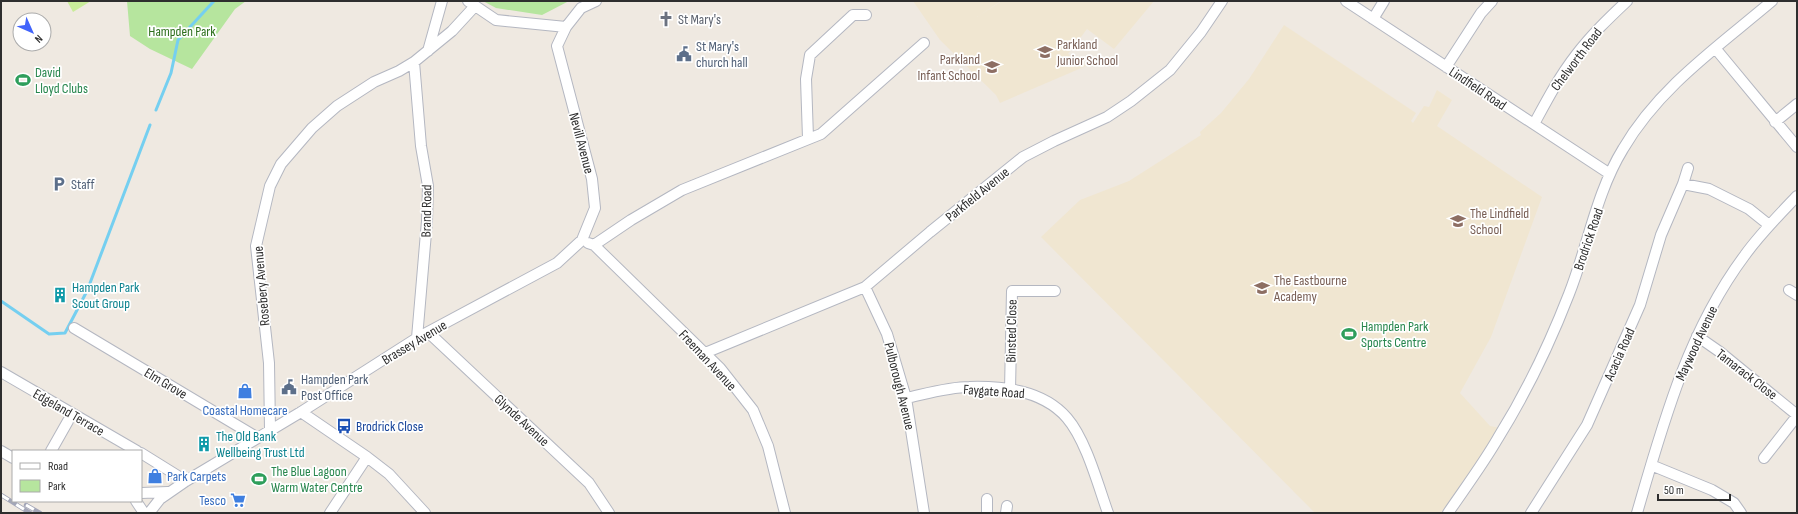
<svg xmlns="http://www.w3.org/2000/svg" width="1798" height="514" font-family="'Sofia Sans Condensed',sans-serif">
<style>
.education{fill:#f0e6d1}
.green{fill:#b6e59e}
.pitch{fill:#c9ec9a}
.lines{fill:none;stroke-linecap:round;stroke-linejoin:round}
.stream{stroke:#75cff0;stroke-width:3}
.minor-casing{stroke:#b4b7c1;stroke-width:12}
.minor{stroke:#fff;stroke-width:10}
.rail-casing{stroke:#a3a6b8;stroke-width:4.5}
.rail{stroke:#fff;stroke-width:3;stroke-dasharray:9;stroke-linecap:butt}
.labels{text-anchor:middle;stroke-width:3.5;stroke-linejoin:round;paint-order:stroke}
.worship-label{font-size:14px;fill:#5b616d;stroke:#fff;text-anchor:start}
.park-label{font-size:14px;fill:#2c6e1b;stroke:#fff}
.education-label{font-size:14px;fill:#785e54;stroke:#fff;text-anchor:start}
.service-label{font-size:14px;fill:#4e5e75;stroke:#fff;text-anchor:start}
.street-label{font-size:14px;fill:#2e2e2e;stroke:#fff}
.leisure-label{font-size:14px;fill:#27864d;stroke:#fff;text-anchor:start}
.culture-label{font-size:14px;fill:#0d838f;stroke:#fff;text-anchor:start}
.shop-label{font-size:14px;fill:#366cbe;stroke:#fff}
.transit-label{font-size:14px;fill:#164399;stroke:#fff;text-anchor:start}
</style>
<rect width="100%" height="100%" fill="#efe9e1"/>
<path class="education" d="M913 1H1001L977 17 1002 1H1154L1114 49 1087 29 1068 54 1086 66 1000 103 996 95 940 40Z
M1284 25 1416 113 1411 121 1413 123 1424 106 1429 107 1437 90 1452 100 1437 126 1542 197 1491 337 1460 393 1490 426 1501 428 1441 513H1315L1041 237 1080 200 1129 181 1201 135 1200 132 1221 113 1249 79Z"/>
<path class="green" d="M127 1H246L235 9 192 69 150 49 130 36Z
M483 1H569L542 15 496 8Z"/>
<path class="pitch" d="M67 1H91L73 12Z"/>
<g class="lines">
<path class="stream" d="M156 110 171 73 178 40 214 1
M1 301 49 334 65 333 87 291 150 125"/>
<g class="minor-casing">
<path id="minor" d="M468 1 496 20 566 27
M1346 1 1610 174
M1373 19 1384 1
M1715 48 1797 147
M428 51 442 1
M414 62 421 146 428 186 427 221 417 338
M1446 67 1481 13 1492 1
M1775 122 1797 104
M1534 124C1547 100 1559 77 1576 55 1591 35 1609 18 1627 1
M808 138 806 79 810 55 853 15H866
M1683 184 1709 189 1749 209 1769 225
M588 243 594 245 720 368 753 410 768 446 785 513
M594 245 631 220 682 190 821 134 924 43
M865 287 887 334 906 398 924 513
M1789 290 1797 295
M74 328 258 438
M428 332 589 483 609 513
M1697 336 1720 352 1797 415
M705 353 865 287 930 232 1023 157 1054 141 1107 117 1131 101 1170 70 1201 32 1222 1
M1 372 137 451
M1010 390 1012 291H1055
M906 398C925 394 949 387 969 387 1003 386 1043 390 1067 418 1086 440 1098 485 1108 513
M301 412 367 457 389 474 425 513
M270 430 269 363 256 246 270 186 281 164 312 128 337 106 374 82 399 71 414 62 452 31 475 6
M1 451 13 458
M51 451 68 421
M141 453 186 481
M1764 458 1797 416
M1651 465 1712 490 1734 503 1741 513
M141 493 168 492
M136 501 144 513
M149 513 160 499 186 481 301 412 417 338 557 263 582 240 595 208 592 179 557 46 566 27 581 8 596 1
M330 513 367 457
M987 513V499
M1006 513 1007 506
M1448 513C1465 488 1483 464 1498 438 1526 393 1550 343 1569 294 1588 246 1596 193 1623 149 1659 87 1719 46 1772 1
M1531 513 1587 425 1640 305 1661 235 1683 184 1688 168
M1637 513C1663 423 1688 331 1745 255 1760 234 1779 215 1797 196"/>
</g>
<use href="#minor" class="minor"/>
<g class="rail-casing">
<path id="rail" d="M1 495 30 513
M26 505 40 513"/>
</g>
<use href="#rail" class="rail"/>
</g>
<defs>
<g id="church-bare" transform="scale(1.2)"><path d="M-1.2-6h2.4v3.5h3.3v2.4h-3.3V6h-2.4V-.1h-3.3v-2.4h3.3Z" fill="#6b7280" stroke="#fff" stroke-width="2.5" paint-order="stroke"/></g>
<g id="school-bare" transform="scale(1.2)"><path d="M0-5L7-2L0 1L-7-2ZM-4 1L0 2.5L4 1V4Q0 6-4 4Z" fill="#8d6e63" stroke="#fff" stroke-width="2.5" paint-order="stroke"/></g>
<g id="civic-bare" transform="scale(1.2)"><path d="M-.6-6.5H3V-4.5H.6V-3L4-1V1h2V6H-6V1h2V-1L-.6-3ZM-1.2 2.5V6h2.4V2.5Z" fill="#5c6f8a" stroke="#fff" stroke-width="2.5" paint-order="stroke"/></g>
<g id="stadium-bare" transform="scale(1.2)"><path d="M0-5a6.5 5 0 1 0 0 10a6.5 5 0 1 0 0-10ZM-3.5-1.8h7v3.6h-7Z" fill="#2e9e5b" stroke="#fff" stroke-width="2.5" paint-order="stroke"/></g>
<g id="parking-bare" transform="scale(1.2)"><path d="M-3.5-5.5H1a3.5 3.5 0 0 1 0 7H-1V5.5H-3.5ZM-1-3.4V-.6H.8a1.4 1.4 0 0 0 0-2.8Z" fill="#5c6f8a" stroke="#fff" stroke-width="2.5" paint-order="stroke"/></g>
<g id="building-bare" transform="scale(1.2)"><path d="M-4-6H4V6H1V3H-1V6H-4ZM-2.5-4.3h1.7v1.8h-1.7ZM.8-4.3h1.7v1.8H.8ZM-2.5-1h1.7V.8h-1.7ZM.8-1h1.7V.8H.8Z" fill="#0f9aa8" stroke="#fff" stroke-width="2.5" paint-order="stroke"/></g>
<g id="shop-bare" transform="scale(1.2)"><path d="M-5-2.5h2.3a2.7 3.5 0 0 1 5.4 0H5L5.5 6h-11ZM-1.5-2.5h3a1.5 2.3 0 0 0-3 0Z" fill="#3f7fe0" stroke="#fff" stroke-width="2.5" paint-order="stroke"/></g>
<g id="bus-bare" transform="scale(1.2)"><path d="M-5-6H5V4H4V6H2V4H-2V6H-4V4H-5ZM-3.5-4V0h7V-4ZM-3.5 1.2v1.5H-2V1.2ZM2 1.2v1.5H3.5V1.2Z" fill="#1a4fb4" stroke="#fff" stroke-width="2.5" paint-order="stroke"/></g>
<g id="supermarket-bare" transform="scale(1.2)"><path d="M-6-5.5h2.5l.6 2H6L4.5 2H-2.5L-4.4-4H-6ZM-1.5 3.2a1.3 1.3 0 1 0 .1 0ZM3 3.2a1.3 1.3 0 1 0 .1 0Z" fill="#3f7fe0" stroke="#fff" stroke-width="2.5" paint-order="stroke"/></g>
</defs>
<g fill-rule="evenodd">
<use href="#church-bare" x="666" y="19"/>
<use href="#school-bare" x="1045" y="52"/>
<use href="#civic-bare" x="684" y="54"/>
<use href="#school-bare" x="992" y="67"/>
<use href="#stadium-bare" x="23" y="80"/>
<use href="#parking-bare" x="59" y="184"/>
<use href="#school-bare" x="1458" y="221"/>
<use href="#school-bare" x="1262" y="288"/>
<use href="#building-bare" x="60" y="295"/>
<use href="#stadium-bare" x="1349" y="334"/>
<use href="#civic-bare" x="289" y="387"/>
<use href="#shop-bare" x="245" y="391"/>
<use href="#bus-bare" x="344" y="426"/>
<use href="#building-bare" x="204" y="444"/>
<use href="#shop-bare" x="155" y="476"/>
<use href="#stadium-bare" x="259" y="479"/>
<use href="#supermarket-bare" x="238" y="500"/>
</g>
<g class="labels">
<g class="worship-label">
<text x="678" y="24">St Mary's</text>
</g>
<g class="park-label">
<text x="182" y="36">Hampden Park</text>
</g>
<g class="education-label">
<text x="1057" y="49">Parkland<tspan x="1057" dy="16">Junior School</tspan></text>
<text x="980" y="64" text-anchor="end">Parkland<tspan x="980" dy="16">Infant School</tspan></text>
<text x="1470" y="218">The Lindfield<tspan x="1470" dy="16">School</tspan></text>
<text x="1274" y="285">The Eastbourne<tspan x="1274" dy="16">Academy</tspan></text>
</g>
<g class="service-label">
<text x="696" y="51">St Mary's<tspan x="696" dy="16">church hall</tspan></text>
<text x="71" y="189">Staff</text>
<text x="301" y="384">Hampden Park<tspan x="301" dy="16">Post Office</tspan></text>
</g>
<g class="street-label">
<text transform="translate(1576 59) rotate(-53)" y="5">Chelworth Road</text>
<text transform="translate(1478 88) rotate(34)" y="5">Lindfield Road</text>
<text transform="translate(582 143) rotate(75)" y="5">Nevill Avenue</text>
<text transform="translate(977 194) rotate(-39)" y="5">Parkfield Avenue</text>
<text transform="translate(426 211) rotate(-89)" y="5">Brand Road</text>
<text transform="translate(1588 239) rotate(-71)" y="5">Brodrick Road</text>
<text transform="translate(261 286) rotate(-95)" y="5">Rosebery Avenue</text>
<text transform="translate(1011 331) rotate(-89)" y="5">Binsted Close</text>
<text transform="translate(414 342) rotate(-31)" y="5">Brassey Avenue</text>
<text transform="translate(1696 343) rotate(-65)" y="5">Maywood Avenue</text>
<text transform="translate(1619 354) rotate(-66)" y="5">Acacia Road</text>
<text transform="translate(708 360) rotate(47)" y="5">Freeman Avenue</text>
<text transform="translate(1747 374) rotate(38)" y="5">Tamarack Close</text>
<text transform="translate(166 383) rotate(31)" y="5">Elm Grove</text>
<text transform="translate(900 386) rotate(76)" y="5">Pulborough Avenue</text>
<text transform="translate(994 391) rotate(4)" y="5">Faygate Road</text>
<text transform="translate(69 412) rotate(30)" y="5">Edgeland Terrace</text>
<text transform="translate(522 420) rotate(43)" y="5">Glynde Avenue</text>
</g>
<g class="leisure-label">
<text x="35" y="77">David<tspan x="35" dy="16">Lloyd Clubs</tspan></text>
<text x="1361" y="331">Hampden Park<tspan x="1361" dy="16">Sports Centre</tspan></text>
<text x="271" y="476">The Blue Lagoon<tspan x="271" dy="16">Warm Water Centre</tspan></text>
</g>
<g class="culture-label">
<text x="72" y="292">Hampden Park<tspan x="72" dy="16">Scout Group</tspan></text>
<text x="216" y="441">The Old Bank<tspan x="216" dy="16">Wellbeing Trust Ltd</tspan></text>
</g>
<g class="shop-label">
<text x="245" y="415">Coastal Homecare</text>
<text x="167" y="481" text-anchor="start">Park Carpets</text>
<text x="226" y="505" text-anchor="end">Tesco</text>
</g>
<g class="transit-label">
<text x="356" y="431">Brodrick Close</text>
</g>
</g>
<rect width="1798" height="514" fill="none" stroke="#2e2e2e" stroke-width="4"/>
<rect x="12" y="450" width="130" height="52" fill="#ffffff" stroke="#ababab"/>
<rect x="20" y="463" width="20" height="6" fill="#ffffff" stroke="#ababab"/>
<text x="48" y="470" font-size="12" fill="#2e2e2e">Road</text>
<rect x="20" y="480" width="20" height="12" fill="#b6e59e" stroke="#ababab"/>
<text x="48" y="490" font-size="12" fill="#2e2e2e">Park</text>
<g transform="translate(32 32) rotate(135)"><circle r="19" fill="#ffffff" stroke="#ababab"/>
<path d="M0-3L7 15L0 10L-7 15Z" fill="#4264fb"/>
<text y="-6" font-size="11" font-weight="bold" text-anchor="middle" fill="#2e2e2e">N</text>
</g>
<path d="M1658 494v6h72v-6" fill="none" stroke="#2e2e2e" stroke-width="2"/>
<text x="1664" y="494" font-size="12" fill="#2e2e2e" stroke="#ffffff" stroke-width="3" paint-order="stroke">50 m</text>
</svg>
